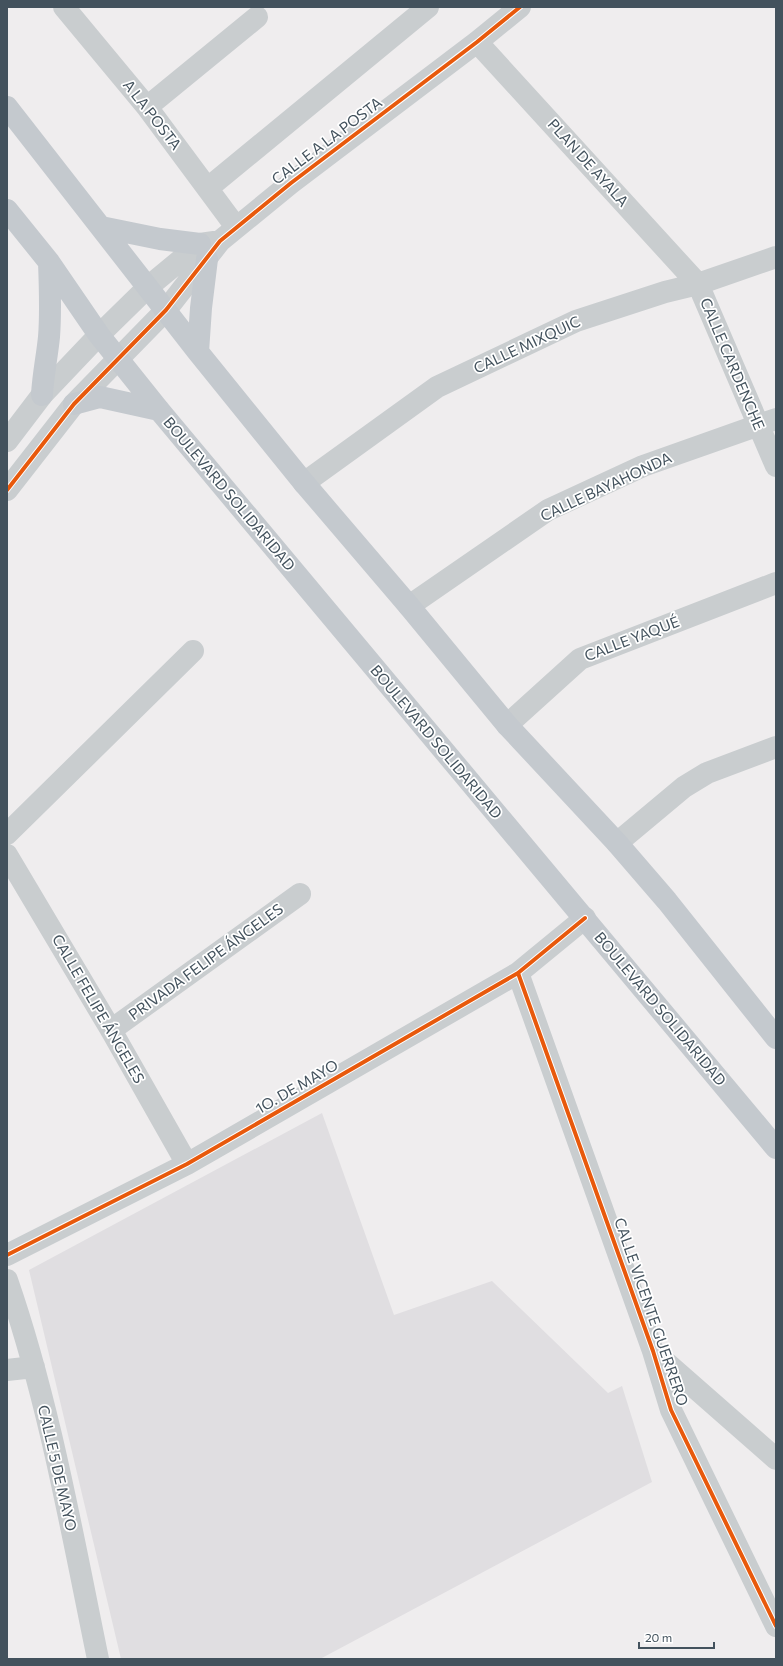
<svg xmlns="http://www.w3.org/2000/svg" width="783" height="1666" font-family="Commissioner,sans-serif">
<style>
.education{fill:#e0dee1}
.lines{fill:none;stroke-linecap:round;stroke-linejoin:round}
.minor{stroke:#c9cdcf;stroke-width:22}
.major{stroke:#c4c9ce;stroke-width:22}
.cycleway-casing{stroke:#fff;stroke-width:6}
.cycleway{stroke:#e8590c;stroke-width:4}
.labels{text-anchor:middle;stroke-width:3.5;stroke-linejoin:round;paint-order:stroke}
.street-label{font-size:15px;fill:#43525d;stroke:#fff}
</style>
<rect width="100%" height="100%" fill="#efedee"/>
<path class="education" d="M322 1113 394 1315 492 1281 608 1393 622 1386 652 1482 320 1659H121L29 1270Z"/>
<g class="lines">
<path class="minor" d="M64 7 147 107 236 227
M477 42 698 284 776 466
M147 107 257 17
M208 188 428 7
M7 441 42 395 99 335 148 287 200 244 214 242
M304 483 437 387 576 321 665 292 698 284 776 257
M7 490 74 404 166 310 220 241 291 183 477 42 520 7
M409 606 548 510 643 466 776 419
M507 725 580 659 776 583
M7 834 193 651
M617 843 684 787 707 773 776 747
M7 855 111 1030 187 1164
M518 973 653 1351 671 1410 776 1626
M111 1030 300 894
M7 1255 187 1164 518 973 585 918
M7 1280C49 1401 72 1533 98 1659
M653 1351 776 1459
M7 1370 34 1367"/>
<path class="major" d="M7 107 198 352 304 483 409 606 507 725 617 843 667 901 776 1038
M7 210 49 262 99 335 159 410 776 1148
M101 227 160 239 200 244
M198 352 201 308 207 259
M42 395C43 375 47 357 49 337 51 312 50 287 49 262
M74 404 100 397 159 410"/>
<g class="cycleway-casing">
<path id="cycleway" d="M7 490 74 404 166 310 220 241 291 183 477 42 520 7
M518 973 653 1351 671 1410 776 1626
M7 1255 187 1164 518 973 585 918"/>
</g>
<use href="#cycleway" class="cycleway"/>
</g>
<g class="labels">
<g class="street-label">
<text transform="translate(152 115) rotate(52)" y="5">A LA POSTA</text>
<text transform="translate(327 141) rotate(-37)" y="5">CALLE A LA POSTA</text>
<text transform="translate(588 163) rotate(48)" y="5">PLAN DE AYALA</text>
<text transform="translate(527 345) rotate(-25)" y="5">CALLE MIXQUIC</text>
<text transform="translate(732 364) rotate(67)" y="5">CALLE CARDENCHE</text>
<text transform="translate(606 487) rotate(-25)" y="5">CALLE BAYAHONDA</text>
<text transform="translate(229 494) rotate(50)" y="5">BOULEVARD SOLIDARIDAD</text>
<text transform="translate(632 639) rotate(-21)" y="5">CALLE YAQUÉ</text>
<text transform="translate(436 742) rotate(50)" y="5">BOULEVARD SOLIDARIDAD</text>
<text transform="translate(206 962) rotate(-36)" y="5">PRIVADA FELIPE ÁNGELES</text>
<text transform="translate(98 1009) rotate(60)" y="5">CALLE FELIPE ÁNGELES</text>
<text transform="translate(660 1009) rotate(50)" y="5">BOULEVARD SOLIDARIDAD</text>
<text transform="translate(297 1087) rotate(-30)" y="5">1O. DE MAYO</text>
<text transform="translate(651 1312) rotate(71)" y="5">CALLE VICENTE GUERRERO</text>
<text transform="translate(57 1468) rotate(77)" y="5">CALLE 5 DE MAYO</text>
</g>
</g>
<rect width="783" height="1666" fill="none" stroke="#43525d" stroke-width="16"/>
<path d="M639 1642v6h75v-6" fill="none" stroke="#43525d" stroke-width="2"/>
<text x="645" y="1642" font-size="12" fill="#43525d" stroke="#ffffff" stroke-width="3" paint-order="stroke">20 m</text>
</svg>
